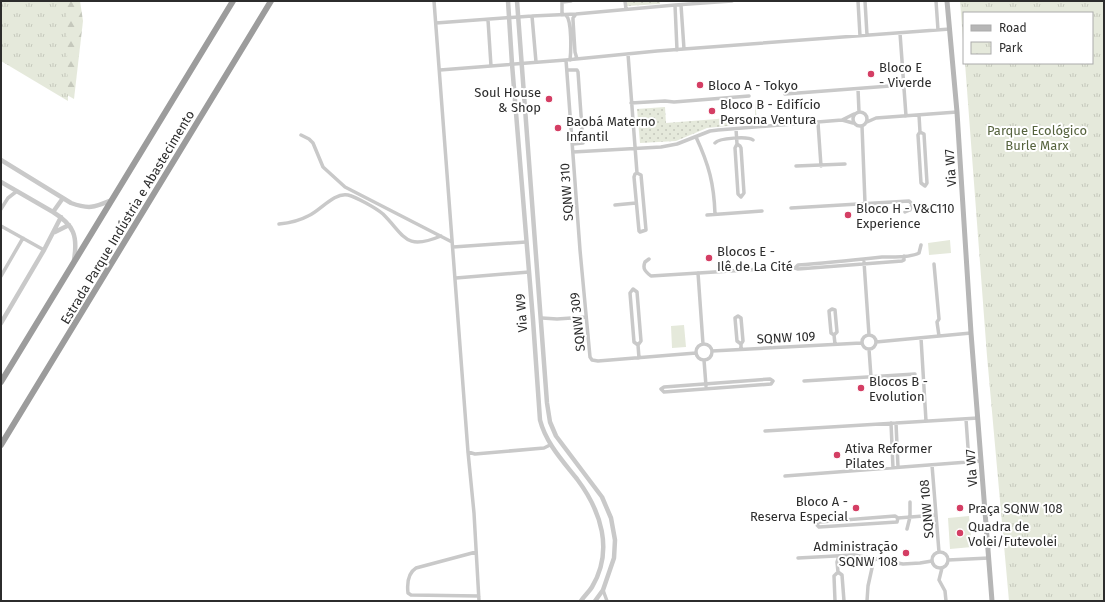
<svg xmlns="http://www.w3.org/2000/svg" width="1105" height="602" font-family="'Fira Sans',sans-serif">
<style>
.grass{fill:url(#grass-dots)}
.forest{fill:url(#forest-firs)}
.park{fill:url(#park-tufts)}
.pitch{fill:#e5e9db}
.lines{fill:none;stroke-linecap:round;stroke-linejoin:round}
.minor{stroke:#c9c9c9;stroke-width:3.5}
.tertiary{stroke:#c9c9c9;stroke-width:4.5}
.secondary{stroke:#b6b6b6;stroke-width:5}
.trunk{stroke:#9c9c9c;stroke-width:6}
.poi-dot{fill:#d43e64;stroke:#fff;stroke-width:1.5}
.labels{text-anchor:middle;stroke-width:4;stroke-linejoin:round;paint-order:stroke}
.poi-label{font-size:13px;fill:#2c2c2c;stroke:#fff;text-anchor:start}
.park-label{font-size:13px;fill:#56633e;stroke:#fff}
.street-label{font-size:13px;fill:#2c2c2c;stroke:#fff}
</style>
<defs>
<pattern id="grass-dots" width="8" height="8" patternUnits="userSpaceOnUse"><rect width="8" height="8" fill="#e5e9db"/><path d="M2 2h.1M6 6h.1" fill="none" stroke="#c5c8bc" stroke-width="1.8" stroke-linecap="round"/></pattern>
<pattern id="forest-firs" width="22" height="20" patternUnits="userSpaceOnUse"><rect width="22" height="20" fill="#e5e9db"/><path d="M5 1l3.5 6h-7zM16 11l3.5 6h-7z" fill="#c5c8bc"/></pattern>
<pattern id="park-tufts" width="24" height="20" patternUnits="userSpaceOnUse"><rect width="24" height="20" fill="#e5e9db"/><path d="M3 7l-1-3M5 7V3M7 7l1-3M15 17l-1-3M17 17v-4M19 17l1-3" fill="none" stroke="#c5c8bc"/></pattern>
</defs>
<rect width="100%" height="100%" fill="#fff"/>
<path class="grass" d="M627 1H660V4L627 6Z
M755 99 757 123 707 128 676 141 640 143 637 109 665 107 666 123 755 116Z"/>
<path class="forest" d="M1 1H80L83 21 74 99 1 57Z"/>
<path class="park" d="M1 1H66L68 101 1 61Z
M960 1H1104V601H1009L987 356 965 63H1092V13H964V53Z"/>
<path class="pitch" d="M950 240 951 253 929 255 928 243Z
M684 325 686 347 672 348 671 326Z
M969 516 972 547 950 549 948 518Z"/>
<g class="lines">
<path class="minor" d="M434 1 468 452 474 513 479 601
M562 1V15
M625 1 626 9
M858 1 860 36
M865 1 867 35
M936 1 938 30
M562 2 571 1
M675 5 677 50
M681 5 684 49
M576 14 573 18V20L575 52 577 59
M566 15C572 21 571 51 570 60
M532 16 536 62
M488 20 491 66
M436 23 532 16 576 14 675 5 732 1
M900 33 906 116
M628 54 637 173 635 174 634 177 639 231 640 232 646 230 641 175 637 173
M566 60 580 250 590 357 592 360 598 361 696 353
M440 70 566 60 657 51 950 29
M567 70H577L578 72 583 143 573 144
M858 89 859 112
M785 94 890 86
M631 103 665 101 674 102 749 96
M853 119a7 7 0 1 1 14 0a7 7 0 1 1-14 0Z
M919 115 920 132 924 134 927 183 925 186 921 183 918 135 920 132
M842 120 854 114
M867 122 876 118 957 112
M818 123 821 166
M862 126 865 203
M736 129 737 144 735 148 738 194 741 197 744 193 741 148 740 146 737 144
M301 135 309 139 313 143 323 167 345 187 452 242
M696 137C709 165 714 184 715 214
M715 143C719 138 748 136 753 140
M573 152 661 147 677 144 710 131 718 130 842 120 853 123
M796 166 845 164
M615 205 636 203
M791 208 909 201 912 204 910 210 905 212
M1 209 8 198 17 191
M707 215 762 211
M279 224C289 223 299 221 308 216 320 211 334 192 348 195 356 197 376 208 383 214 405 236 405 251 441 236
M1 226 44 250
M453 247 526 242
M904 256V260L902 261 798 269 795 268 798 265C826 263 854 260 882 257 892 257 910 258 919 253L921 245
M649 259 645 262C642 269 646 272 651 276L762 269
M864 262 869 335
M934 264 939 319 937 322 939 336
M698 273 703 344
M1 276 23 238
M456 278 529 272
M542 318 557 319 586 317
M862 342a7 7 0 1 1 14 0a7 7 0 1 1-14 0Z
M834 335 837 332 835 310 832 309 829 311 831 333 834 335 835 344
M921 338 926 421
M876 342 971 333
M741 344 737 341 735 318 738 316 741 318 743 341 741 344V349
M696 352a8 8 0 1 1 16 0a8 8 0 1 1-16 0Z
M638 345 634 342 630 293 633 289 637 292 641 341 638 345 639 358
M869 349 871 377
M712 351 861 343
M704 360 706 386
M804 381 915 374
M661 389 664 392 771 384 773 381
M661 389 664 387 770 379 773 381
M966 419 969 462
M891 423 893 468
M896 423 898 467
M765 431 978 418
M468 452 475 454 544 448 550 445
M932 465 939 552
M785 476 981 461
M898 518 897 522 819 527 817 525 819 522 895 516 898 518 936 515
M907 529 910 517V502
M932 560a8 8 0 1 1 16 0a8 8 0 1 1-16 0Z
M476 552 416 568C408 573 407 584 408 593L411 595 479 596
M839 556 837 562 838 572 842 575 844 601
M798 558 854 555 903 564 920 563 932 561
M948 560 989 558
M942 568 939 580 945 591 946 601
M603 590 607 601
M835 601 834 576 838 572
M867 601 868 586 874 559"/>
<path class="tertiary" d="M508 1 512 64 533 320 540 420C546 443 562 460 577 479 601 511 614 550 592 587 589 592 584 596 581 601
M517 1 547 403 550 422 556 436 602 497 611 518 615 540 614 558 603 590 595 601
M1 160 71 203C90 210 95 207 112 200
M1 182 53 212C74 225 78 236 74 260
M53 212 63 198
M55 232 69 225
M1 323 44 250 61 217"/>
<path class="secondary" d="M947 1 957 112 971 333 992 601"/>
<path class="trunk" d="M1 382 233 1
M1 445 271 1"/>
</g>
<g class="poi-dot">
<circle cx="871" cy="74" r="4"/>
<circle cx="700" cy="85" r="4"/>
<circle cx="549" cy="99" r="4"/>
<circle cx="712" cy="111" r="4"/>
<circle cx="558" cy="128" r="4"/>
<circle cx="848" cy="215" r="4"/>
<circle cx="709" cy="258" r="4"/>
<circle cx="861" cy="388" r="4"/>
<circle cx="837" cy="455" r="4"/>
<circle cx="856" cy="508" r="4"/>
<circle cx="960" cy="508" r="4"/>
<circle cx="960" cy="533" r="4"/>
<circle cx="906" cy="553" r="4"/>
</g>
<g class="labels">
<g class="poi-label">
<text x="879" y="72">Bloco E<tspan x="879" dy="15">- Viverde</tspan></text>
<text x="708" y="90">Bloco A - Tokyo</text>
<text x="541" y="97" text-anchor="end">Soul House<tspan x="541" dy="15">&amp; Shop</tspan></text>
<text x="720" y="109">Bloco B - Edifício<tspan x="720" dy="15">Persona Ventura</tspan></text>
<text x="566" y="126">Baobá Materno<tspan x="566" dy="15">Infantil</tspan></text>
<text x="856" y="213">Bloco H - V&amp;C110<tspan x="856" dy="15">Experience</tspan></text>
<text x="717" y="256">Blocos E -<tspan x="717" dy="15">Ilê de La Cité</tspan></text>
<text x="869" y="386">Blocos B -<tspan x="869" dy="15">Evolution</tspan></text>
<text x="845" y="453">Ativa Reformer<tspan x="845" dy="15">Pilates</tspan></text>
<text x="848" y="506" text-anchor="end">Bloco A -<tspan x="848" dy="15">Reserva Especial</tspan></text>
<text x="968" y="513">Praça SQNW 108</text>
<text x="968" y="531">Quadra de<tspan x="968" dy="15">Volei/Futevolei</tspan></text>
<text x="898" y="551" text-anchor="end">Administração<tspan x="898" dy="15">SQNW 108</tspan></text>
</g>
<g class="park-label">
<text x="1037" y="135">Parque Ecológico<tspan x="1037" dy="15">Burle Marx</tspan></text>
</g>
<g class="street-label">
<text transform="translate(950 168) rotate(-94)" y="5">Via W7</text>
<text transform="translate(566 192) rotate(-94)" y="5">SQNW 310</text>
<text transform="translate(127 217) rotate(-59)" y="5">Estrada Parque Indústria e Abastecimento</text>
<text transform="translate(521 313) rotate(-94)" y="5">Via W9</text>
<text transform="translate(577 322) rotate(-96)" y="5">SQNW 309</text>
<text transform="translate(786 337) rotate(-3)" y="5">SQNW 109</text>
<text transform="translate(971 468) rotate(-94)" y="5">Vla W7</text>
<text transform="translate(926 509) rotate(-95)" y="5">SQNW 108</text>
</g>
</g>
<rect width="1105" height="602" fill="none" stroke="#2c2c2c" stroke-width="4"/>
<rect x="963" y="12" width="130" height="52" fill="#ffffff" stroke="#ababab"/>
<rect x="971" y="25" width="20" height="6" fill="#b6b6b6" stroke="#ababab"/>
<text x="999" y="32" font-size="12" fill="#2c2c2c">Road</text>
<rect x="971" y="42" width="20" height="12" fill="url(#park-tufts)" stroke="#ababab"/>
<text x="999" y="52" font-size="12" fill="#2c2c2c">Park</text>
</svg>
